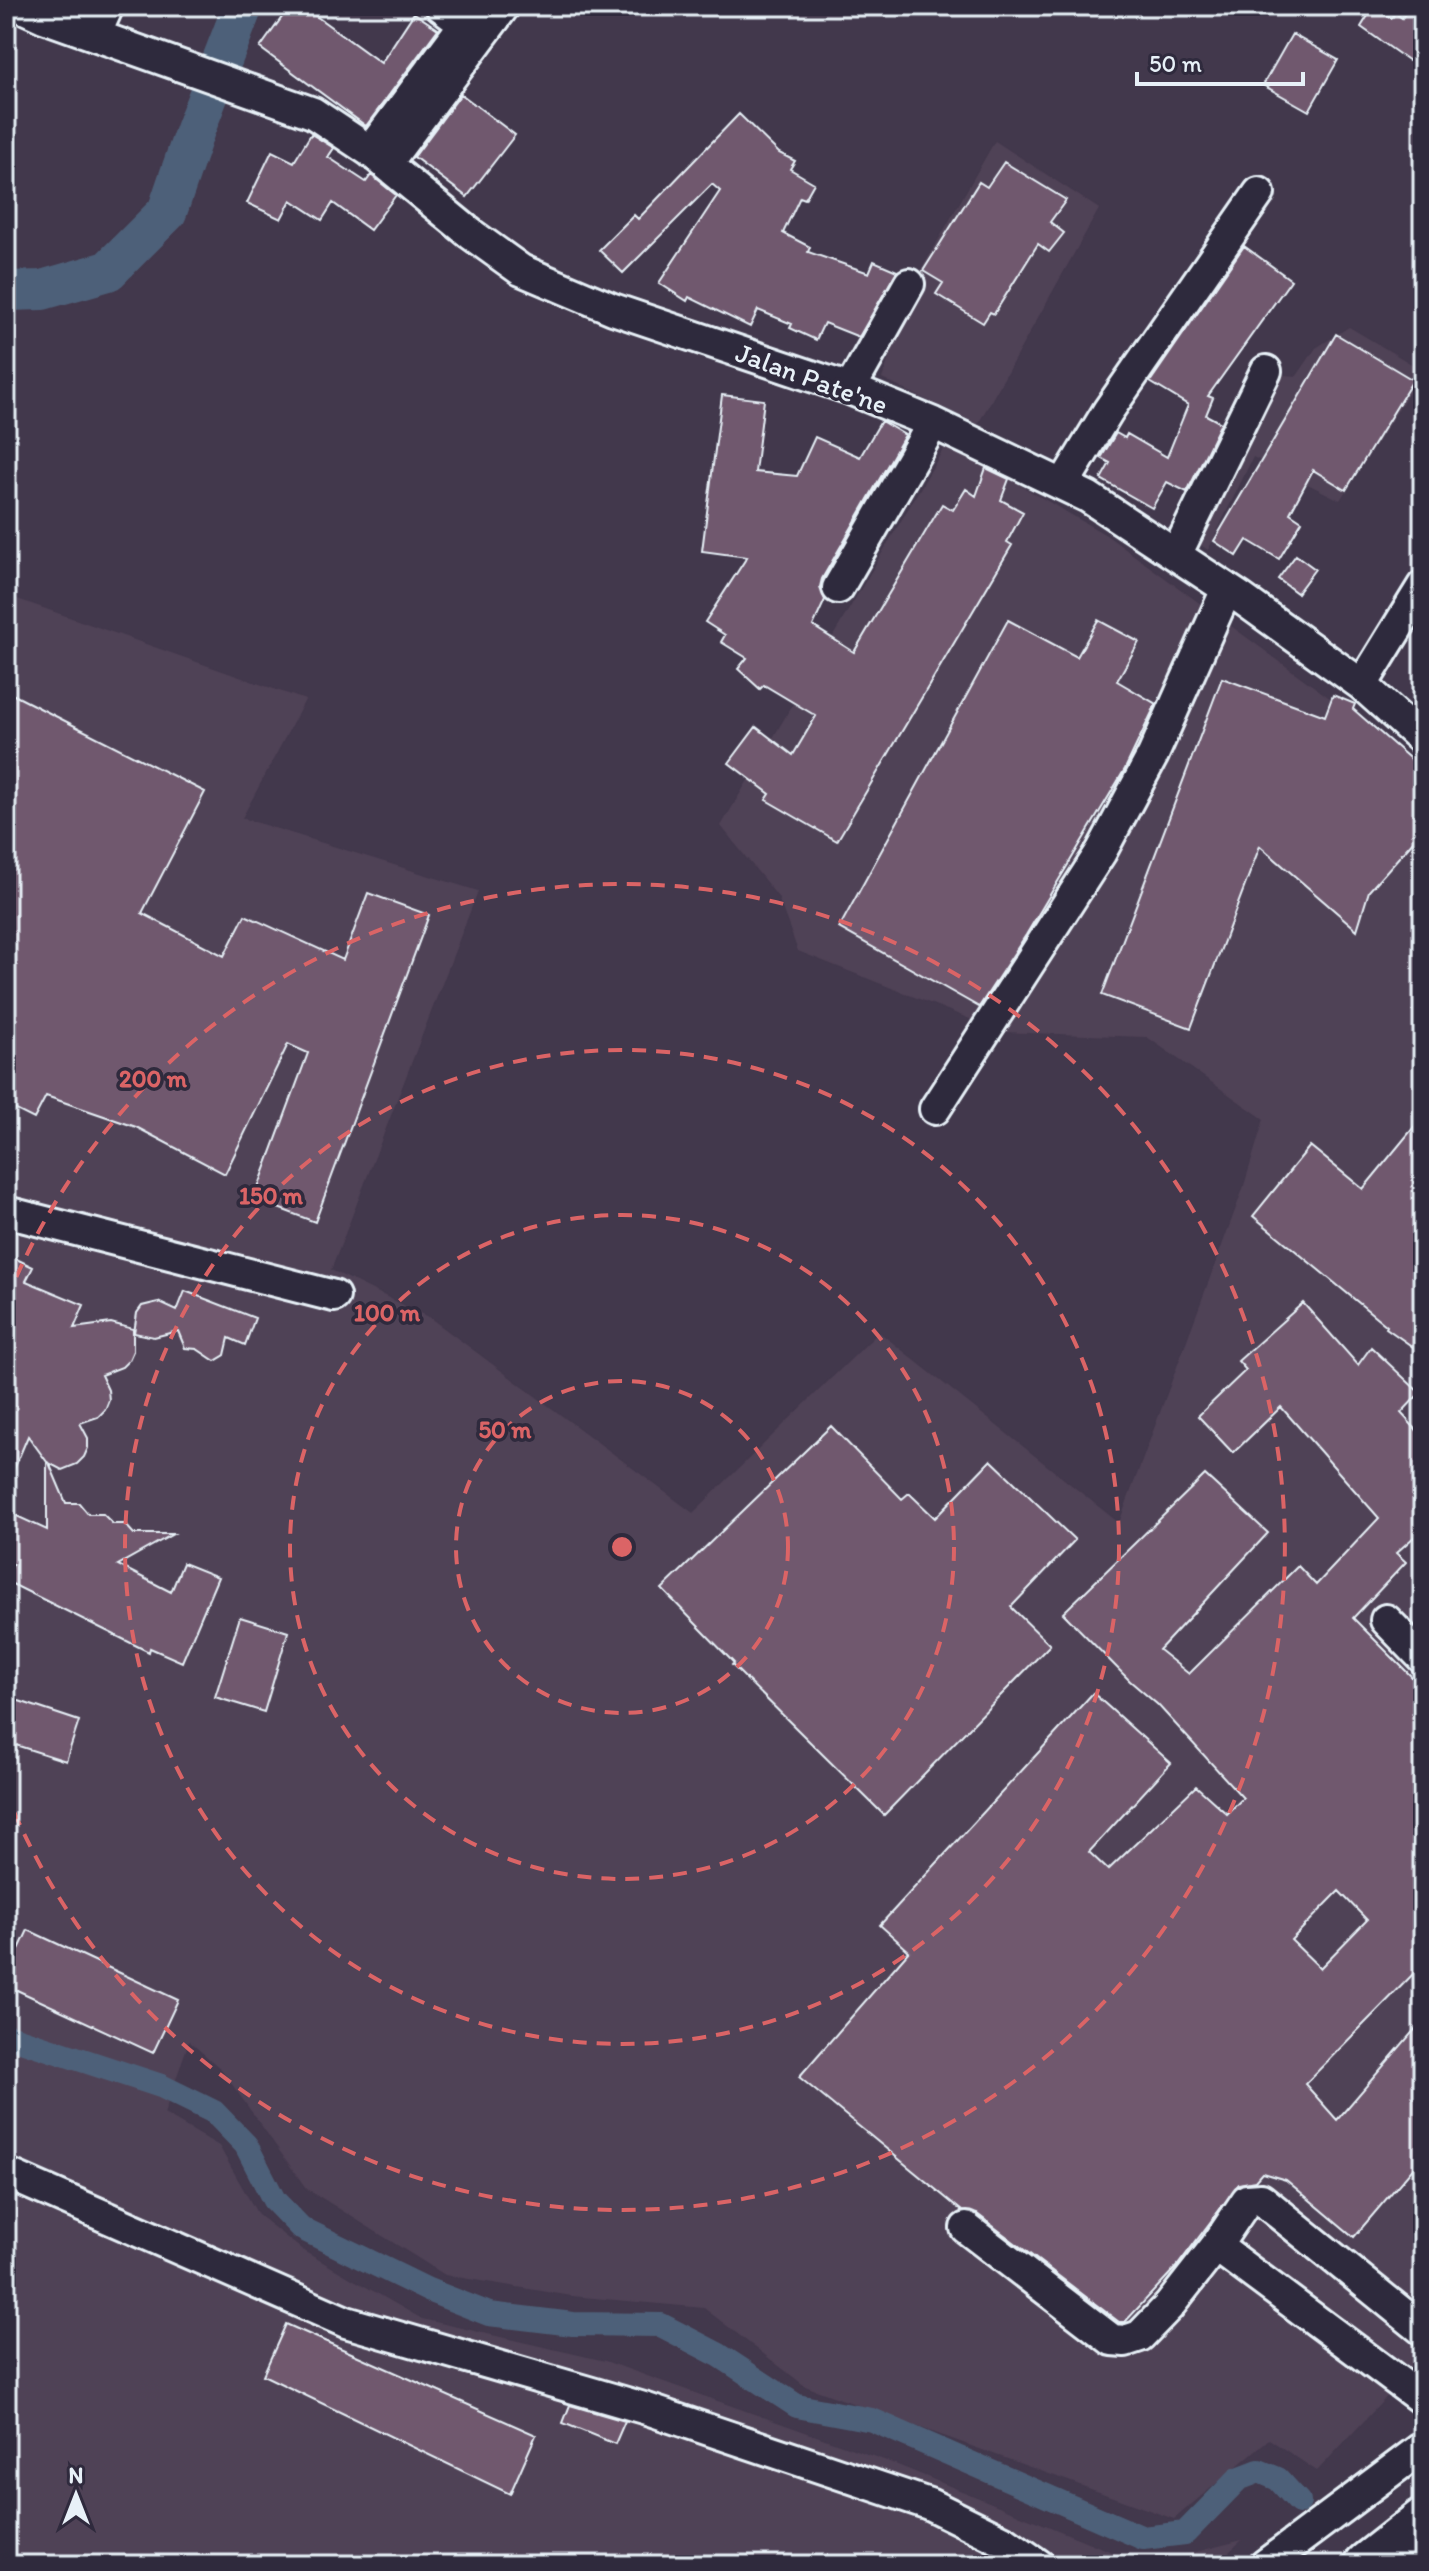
<svg xmlns="http://www.w3.org/2000/svg" width="1429" height="2571" font-family="Itim,sans-serif">
<style>
.built{fill:#504256}
.lines{fill:none;stroke-linecap:round;stroke-linejoin:round}
.canal{stroke:#4e6179;stroke-width:24}
.river{stroke:#4e6179;stroke-width:40}
.building{fill:#6f596e;stroke:#e8f1f8;stroke-width:2;fill-rule:evenodd}
.minor-casing{stroke:#e8f1f8;stroke-width:36}
.highway-casing{stroke:#e8f1f8;stroke-width:50}
.minor{stroke:#2f2a3d;stroke-width:30}
.highway{stroke:#2f2a3d;stroke-width:44}
.ring{fill:none;stroke:#db6466;stroke-width:4;stroke-dasharray:14 10}
.labels{text-anchor:middle;stroke-width:7;stroke-linejoin:round;paint-order:stroke}
.street-label{font-size:28px;fill:#e8f1f8;stroke:#2f2a3d}
.centre{fill:#db6466;stroke:#2f2a3d;stroke-width:4}
.ring-label{font-size:24px;text-anchor:middle;font-weight:bold;fill:#db6466;stroke:#2f2a3d;stroke-width:7;stroke-linejoin:round;paint-order:stroke}
</style>
<rect width="100%" height="100%" fill="#42384c"/>
<filter id="ink" filterUnits="userSpaceOnUse"><feTurbulence type="fractalNoise" baseFrequency=".0125" numOctaves="2"/><feDisplacementMap in="SourceGraphic" scale="16" xChannelSelector="R" yChannelSelector="G"/><feConvolveMatrix kernelMatrix="1 2 1 2 8 2 1 2 1" color-interpolation-filters="sRGB"/></filter>
<g filter="url(#ink)">
<path class="built" d="M995 141 1099 209 978 424 882 379 915 281Z
M1349 327 1423 371 1340 500 1253 457 1208 550 1193 540 1251 440 1266 374 1297 376 1316 348Z
M947 443 1106 535 1335 702 1423 775V2401L1411 2371 1317 2471 1269 2439 1174 2519 805 2386 704 2308 572 2296 445 2275 306 2188 221 2069 189 2041 164 2114 219 2146 258 2215 305 2252 422 2319 605 2361 895 2464 1144 2565H6V595L305 700 242 818 478 891 331 1270 430 1318 693 1513 879 1332 1119 1523 1243 1189 1264 1119 1147 1037 1003 1032 798 951 778 897 721 826Z
M1242 2540 1215 2565H1146Z"/>
<g class="lines">
<path class="canal" d="M6 2035 161 2086 214 2112 246 2145 274 2200 301 2228 428 2290 489 2314 573 2324 661 2325 719 2355 797 2406 872 2420 1143 2538 1185 2533 1238 2479 1259 2471 1278 2479 1299 2502"/>
<path class="river" d="M6 291 42 290 108 271 167 212 195 130 243 6"/>
</g>
<path class="building" d="M290 6H302L381 63 414 13 438 29 366 126 260 48Z
M1374 6 1392 18 1395 13 1402 18 1410 6H1423V44L1409 61 1361 27Z
M1292 34 1338 60 1309 111 1263 85Z
M461 94 515 135 467 197 414 157Z
M739 114 779 153 795 161 790 169 814 183 805 199 800 197 783 233 810 247 808 252 869 273 874 261 897 271 859 337 824 323 816 340 790 328 792 324 758 310 750 327 689 297 687 301 659 283 720 191 712 184 623 273 599 250 634 215 638 219Z
M311 134 334 148 328 157 366 182 371 175 396 195 370 230 333 203 322 220 291 200 281 219 247 203 272 151 294 162Z
M1004 162 1066 200 1050 222 1064 233 1049 252 1038 244 994 314 990 312 983 323 936 294 943 283 923 271 979 182 987 187Z
M1244 246 1291 280 1208 396 1213 398 1206 415 1221 423 1187 492 1167 482 1152 508 1101 479 1110 463 1101 458 1116 433 1125 438 1127 434 1167 457 1188 405 1150 382Z
M1336 334 1413 380 1346 490 1313 470 1290 513 1302 521 1279 559 1247 540 1237 556 1214 541Z
M722 395 764 400 755 472 797 476 815 437 860 457 881 421 905 435 822 579 820 587 825 600 813 626 854 652 942 504 953 510 966 489 976 496 986 468 1009 479 1001 500 1023 512 1007 542 1012 545 837 841 766 800 770 794 729 763 756 727 793 755 816 716 764 685 760 689 738 669 747 658 721 642 725 635 705 622 747 557 702 551Z
M1296 555 1315 569 1297 593 1278 579Z
M1008 620 1077 657 1098 620 1139 642 1117 681 1156 704 1125 769 1026 935 979 1007 839 928Z
M1222 678 1325 716 1333 695 1355 704 1353 709 1423 770V830L1369 891 1357 930 1260 846 1191 1028 1102 995Z
M6 691 205 792 142 913 224 956 245 915 343 960 368 893 429 915 315 1222 254 1199 308 1053 288 1044 225 1174 136 1127 46 1096 34 1119 6 1105Z
M1423 1116V1354L1386 1328 1387 1326 1253 1216 1310 1146 1363 1189Z
M6 1254 33 1267 26 1281 84 1305 74 1328 111 1323 133 1329V1351L129 1360 122 1367 101 1375 108 1390 109 1400 105 1410 98 1417 80 1423 88 1438V1448L84 1457 77 1464 62 1470 49 1463 66 1503H79L88 1514H103L113 1524H125L134 1534H173L118 1565 171 1592 183 1563 218 1577 182 1662 150 1648 149 1652 6 1581 13 1564 6 1561V1511L47 1530V1462L28 1436 6 1488Z
M185 1291 255 1318 245 1345 229 1338 225 1355 215 1361 197 1349 185 1348 178 1331 154 1337 134 1333 137 1313 142 1306 158 1302 177 1311Z
M1303 1303 1358 1365 1371 1347 1420 1393 1401 1413 1423 1437V1529L1396 1553 1406 1562 1353 1618 1423 1688V1964L1305 2084 1337 2120 1423 2020V2156L1354 2237 1286 2180 1262 2173 1255 2181 1239 2184 1178 2265 1125 2322H1119L977 2214 962 2211 799 2077 909 1951 880 1925 1093 1693 1171 1763 1089 1852 1108 1870 1196 1786 1227 1814 1243 1798 1158 1705 1130 1681 1063 1613 1205 1475 1268 1533 1159 1650 1189 1674 1298 1566 1316 1585 1379 1518 1281 1407 1233 1453 1198 1416 1246 1370 1238 1361ZM1339 1891 1367 1920 1320 1968 1291 1940Z
M831 1426 902 1499 909 1493 935 1518 991 1460 1075 1540 1011 1607 1050 1645 884 1815 732 1665 734 1663 662 1589Z
M240 1617 288 1632 264 1712 215 1697Z
M13 1699 79 1721 66 1761 6 1742V1719Z
M28 1930 178 2000 153 2053 6 1985V1977Z
M286 2324 536 2435 510 2494 263 2375Z
M570 2405 625 2421 615 2444 563 2423Z"/>
<g class="lines">
<g class="minor-casing">
<path id="minor" d="M20 6 44 17 313 113 370 151 471 234 521 270 613 309 850 389 933 423 1088 497 1241 598 1362 685 1423 740
M441 6 465 24
M95 35 108 6
M370 151 478 6
M386 164 504 6
M850 389 909 284
M1063 485 1108 411 1259 193
M1176 555 1266 371
M838 588 933 423
M1362 685 1423 586
M935 1109 1101 852 1153 755 1227 589
M6 1212 334 1296
M1386 1620 1423 1658
M6 2173 346 2322 647 2409 929 2504 1006 2542 1039 2565
M966 2228 1112 2340 1125 2341 1140 2336 1169 2306 1216 2246 1247 2200 1261 2199 1423 2330
M1216 2246 1423 2400
M1265 2565 1423 2447"/>
</g>
<g class="highway-casing">
<path id="highway" d="M1367 2565 1423 2521"/>
</g>
<use href="#minor" class="minor"/>
<use href="#highway" class="highway"/>
</g>
</g>
<g class="ring">
<circle cx="622" cy="1547" r="166"/>
<circle cx="622" cy="1547" r="332"/>
<circle cx="622" cy="1547" r="497"/>
<path d="M7 1299A663 663 0 1 1 7 1795"/>
</g>
<g class="labels">
<g class="street-label">
<text transform="translate(812 378) rotate(20)" y="10">Jalan Pate'ne</text>
</g>
</g>
<circle cx="622" cy="1547" r="12" class="centre"/>
<g class="ring-label">
<text x="153" y="1087">200 m</text>
<text x="271" y="1204">150 m</text>
<text x="387" y="1321">100 m</text>
<text x="505" y="1438">50 m</text>
</g>
<rect width="1429" height="2571" fill="none" stroke="#2f2a3d" stroke-width="32"/>
<rect x="16" y="16" width="1397" height="2539" fill="none" stroke="#e8f1f8" stroke-width="3" filter="url(#ink)"/>
<g transform="translate(76 2495)" stroke="#2f2a3d" stroke-width="6" paint-order="stroke">
<path d="M0-6L14 30L0 20L-14 30Z" fill="#e8f1f8"/>
<text y="-12" font-size="22" font-weight="bold" text-anchor="middle" fill="#e8f1f8">N</text>
</g>
<path d="M1137 72v12h166v-12" fill="none" stroke="#e8f1f8" stroke-width="4"/>
<text x="1149" y="72" font-size="24" fill="#e8f1f8" stroke="#2f2a3d" stroke-width="6" paint-order="stroke">50 m</text>
</svg>
